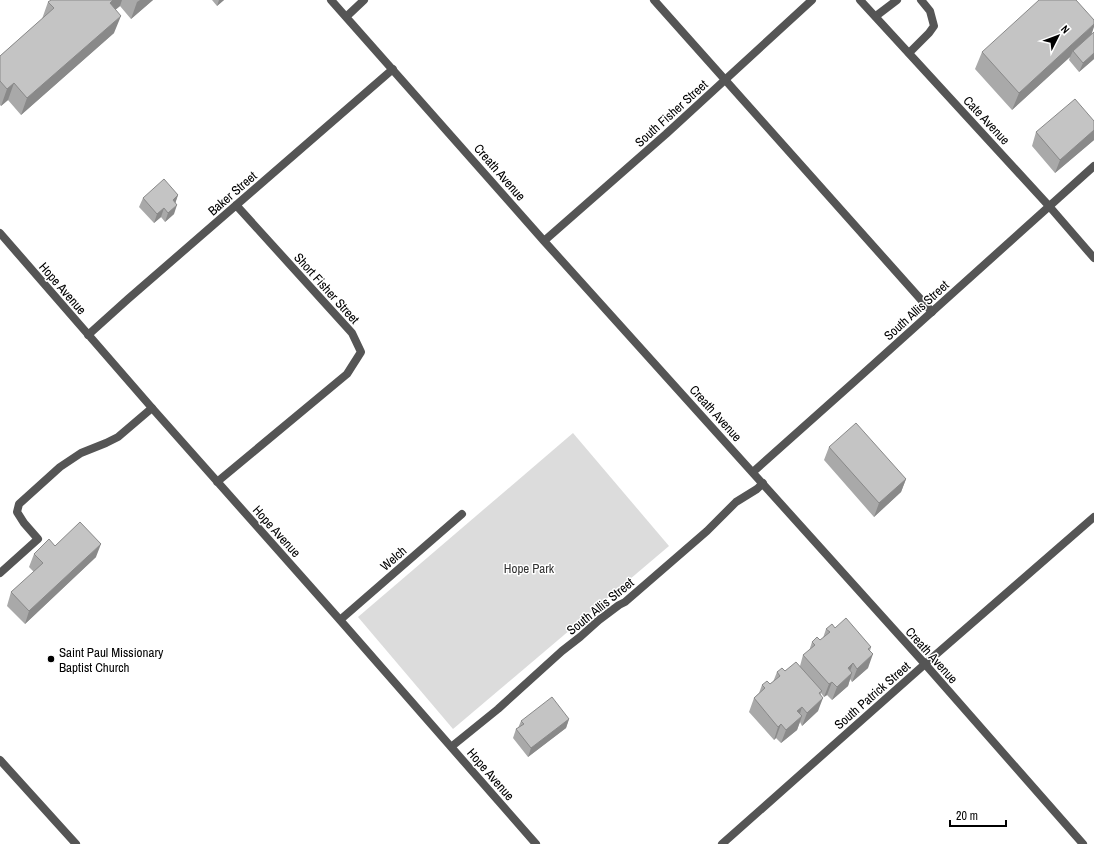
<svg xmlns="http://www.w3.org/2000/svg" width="1094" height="844" font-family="'Archivo Narrow',sans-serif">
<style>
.green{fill:#dcdcdc}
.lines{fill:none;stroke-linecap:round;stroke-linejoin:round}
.service{stroke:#555;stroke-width:8}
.minor{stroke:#555;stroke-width:8}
.tertiary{stroke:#555;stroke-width:8}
.wall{fill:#a9a9a9}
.shaded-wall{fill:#898989}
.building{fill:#c4c4c4;stroke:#898989}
.poi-dot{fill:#000;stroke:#fff;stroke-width:1.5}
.labels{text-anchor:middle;stroke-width:3;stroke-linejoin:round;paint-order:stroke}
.street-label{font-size:13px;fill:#000;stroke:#fff}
.park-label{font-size:13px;fill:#333;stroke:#fff}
.poi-label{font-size:13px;fill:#000;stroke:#fff;text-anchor:start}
</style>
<rect width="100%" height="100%" fill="#fff"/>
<path class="green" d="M573 433 669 546 453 729 358 617Z"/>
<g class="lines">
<path class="service" d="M654 0 932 312
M876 16 897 0
M909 53 929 33 934 26 930 11 921 0
M0 573 38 539 24 523 17 512 19 504 60 467 81 453 106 443 118 437 152 408"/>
<path class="minor" d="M331 0 544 241 925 664 1083 844
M860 0 1049 206 1094 258
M346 17 364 0
M0 233 152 408 340 620 536 844
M544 241 666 134 812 0
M88 335 128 299 393 69
M753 472 855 381 1094 166
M217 482 347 374 361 352 352 333 236 205
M340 620 462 514
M451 747 498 709 562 651 580 637 599 620 619 605 625 602 707 531 736 502 757 489 763 483
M722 844 925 664 1094 517"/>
<path class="tertiary" d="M0 760 76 844"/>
</g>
<path class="wall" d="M51 0H153L131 19 120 6 115 10 114 33 21 115 8 100 1 106 0 105V56L42 19 48 2Z
M212 0H224L217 6Z
M1094 32V59L1079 72 1069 60 1070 57 1012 110 975 69 982 52 1092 34Z
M1094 130V140L1055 173 1032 146 1036 132Z
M178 195 175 203 174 214 165 222 161 217 154 223 139 207 143 198Z
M829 447 906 479 901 492 874 517 824 460Z
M55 546 96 557 25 624 7 606 11 592 34 572 29 567 34 554Z
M835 628 871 647 870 651 868 668 852 682 850 679 848 686 832 700 827 695 824 697 821 693 818 711 802 726 800 722 797 730 781 743 776 738 774 740 749 712 754 698 759 693 762 685 770 684 773 682 777 672 785 671 800 666 803 655 809 651 812 642 820 640 823 638 826 629Z
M569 719 566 728 528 757 513 738 516 729 518 728 521 721Z"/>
<path class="shaded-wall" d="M113 0H122L120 6 103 20 110 3Z
M140 0H153L131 19 137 2Z
M219 0H224L217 6Z
M121 16 114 33 21 115 27 98Z
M1094 24V27L1090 39 1073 51 1070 57 1012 110 1019 93Z
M1094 53V59L1079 72 1083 63Z
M14 83 8 100 1 106 7 89Z
M1094 130V140L1055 173 1060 160Z
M178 195 175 204 173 200Z
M177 205 174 214 165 222 168 213Z
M164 208 161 217 154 223 157 214Z
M906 479 901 492 874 517 879 503Z
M101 544 96 557 25 624 29 611Z
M873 654 868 668 852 682 857 669Z
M853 663 848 677V668Z
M852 673 848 686 832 700 837 687Z
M832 682 827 695 824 697 829 684Z
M823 698 818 711 802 726 807 713Z
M802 707 798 720 802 716 797 730 781 743 786 730 797 711Z
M569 719 566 728 528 757 531 748Z
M781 724 776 738 774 740 778 727Z"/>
<path class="building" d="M51 0H113L110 3 121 16 27 98 14 83 7 89 0 81V56L54 8 48 2Z
M1039 0H1076L1094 20V24L1019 93 982 52Z
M1094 32V53L1083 63 1073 51Z
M1075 99 1094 121V130L1060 160 1036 132Z
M164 179 178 195 173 200 177 205 168 213 164 208 157 214 143 198Z
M856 423 906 479 879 503 829 447Z
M80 522 101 544 29 611 11 592 43 563 34 554 49 539 55 546Z
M846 618 871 647 868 649 873 654 857 669 853 663 848 668 852 673 837 687 832 682 829 684 803 655 815 645 812 642 817 637 820 640 830 632 826 629 832 624 835 628Z
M796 662 822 691 819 693 823 698 807 713 802 707 797 711 802 716 786 730 781 724 778 727 754 698 765 688 762 685 767 681 770 684 780 676 777 672 782 668 785 671Z
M552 697 569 719 531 748 516 729 524 724 521 721Z"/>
<circle class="poi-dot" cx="51" cy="659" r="4"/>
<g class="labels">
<g class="street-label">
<text transform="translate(671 113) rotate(-42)" y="5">South Fisher Street</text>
<text transform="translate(987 120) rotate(47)" y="5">Cate Avenue</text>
<text transform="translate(500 172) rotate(49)" y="5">Creath Avenue</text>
<text transform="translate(232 193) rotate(-41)" y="5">Baker Street</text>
<text transform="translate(63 288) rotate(49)" y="5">Hope Avenue</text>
<text transform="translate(327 288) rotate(48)" y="5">Short Fisher Street</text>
<text transform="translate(916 310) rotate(-42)" y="5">South Allis Street</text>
<text transform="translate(716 413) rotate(48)" y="5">Creath Avenue</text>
<text transform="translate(277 531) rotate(48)" y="5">Hope Avenue</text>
<text transform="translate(393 558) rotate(-41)" y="5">Welch</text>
<text transform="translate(600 606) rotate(-39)" y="5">South Allis Street</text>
<text transform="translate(932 655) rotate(48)" y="5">Creath Avenue</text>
<text transform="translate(872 695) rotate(-41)" y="5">South Patrick Street</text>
<text transform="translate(491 774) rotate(49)" y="5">Hope Avenue</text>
</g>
<g class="park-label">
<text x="529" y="573">Hope Park</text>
</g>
<g class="poi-label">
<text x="59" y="657">Saint Paul Missionary<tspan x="59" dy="15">Baptist Church</tspan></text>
</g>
</g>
<g transform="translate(1058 36) rotate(48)" stroke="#ffffff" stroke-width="3" paint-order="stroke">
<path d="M0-3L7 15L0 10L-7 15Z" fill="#000000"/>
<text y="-6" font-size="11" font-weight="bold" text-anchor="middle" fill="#000000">N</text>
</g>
<path d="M950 820v6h56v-6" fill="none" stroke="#000000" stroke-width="2"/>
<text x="956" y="820" font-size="12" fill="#000000" stroke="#ffffff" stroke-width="3" paint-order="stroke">20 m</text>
</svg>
